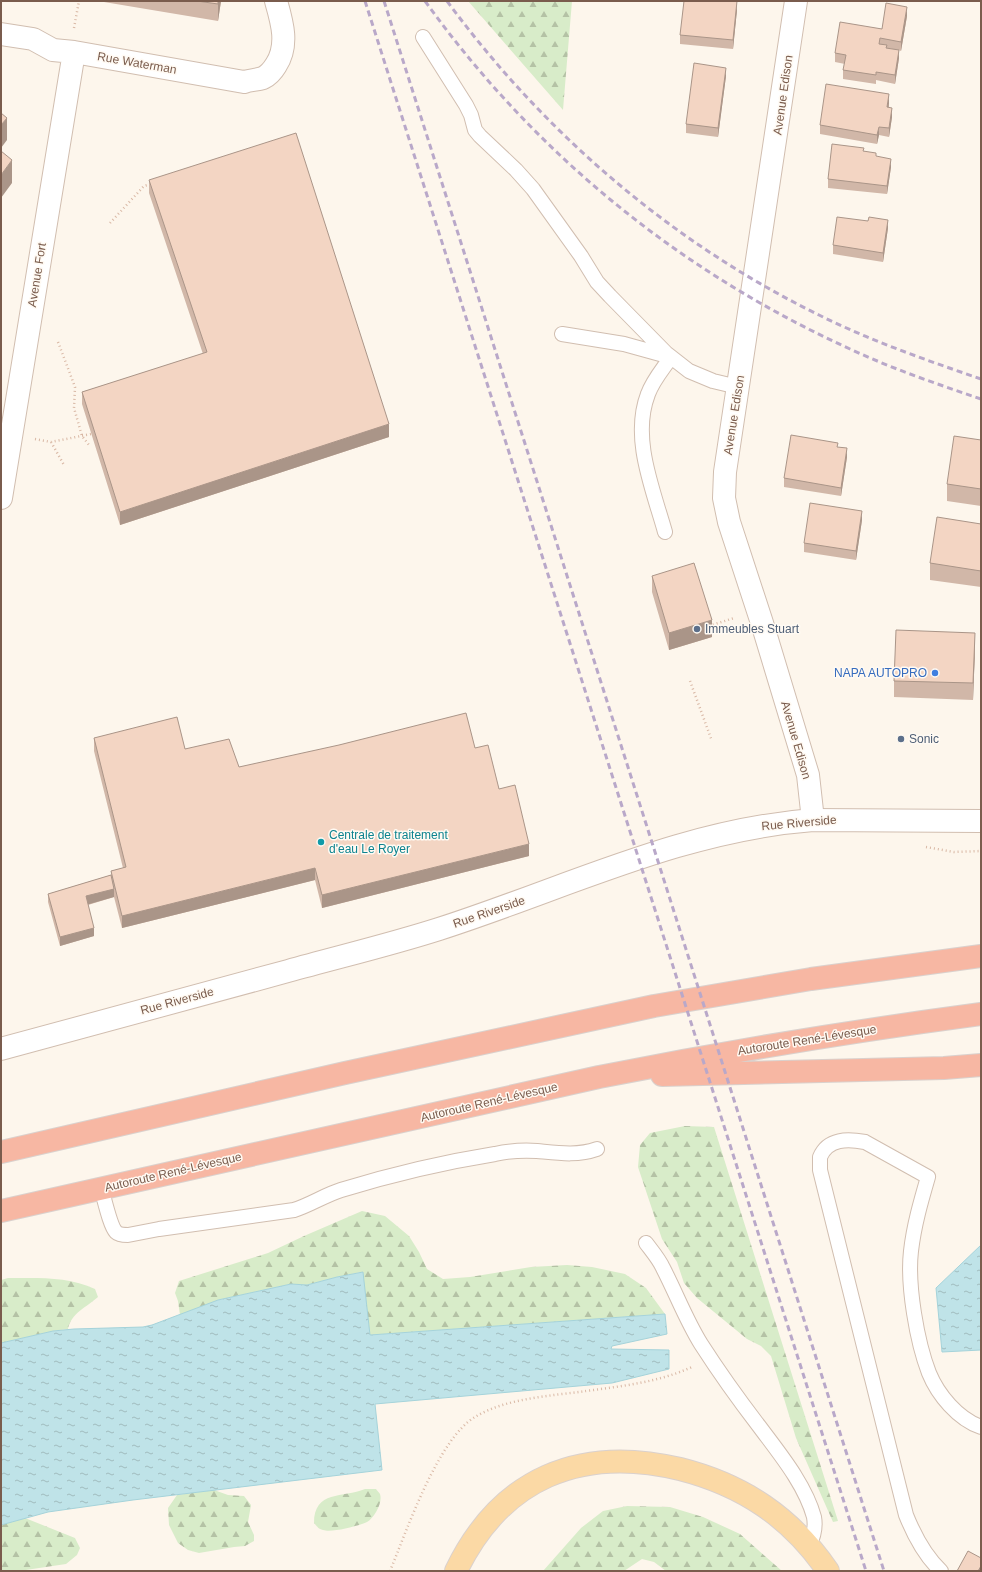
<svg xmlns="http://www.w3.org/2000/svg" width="982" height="1572" font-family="Arial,sans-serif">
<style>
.forest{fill:url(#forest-firs)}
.water{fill:url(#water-ripples);stroke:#a5d3da}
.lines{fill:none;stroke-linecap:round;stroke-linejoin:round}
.service-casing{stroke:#d1beb0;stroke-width:16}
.minor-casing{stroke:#d1beb0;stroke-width:24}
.tertiary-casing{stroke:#d1beb0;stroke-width:24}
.primary-casing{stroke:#dad1cd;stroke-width:24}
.motorway-casing{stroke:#dad1cd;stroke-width:24}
.path{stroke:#d9b8a5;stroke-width:2.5;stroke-dasharray:1 3;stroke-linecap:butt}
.service{stroke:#fff;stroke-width:14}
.minor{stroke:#fff;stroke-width:22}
.tertiary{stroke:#fff;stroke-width:22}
.primary{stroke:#fbd9a5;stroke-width:22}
.motorway{stroke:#f7b7a3;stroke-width:22}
.rail{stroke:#b9a8c9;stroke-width:3;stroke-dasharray:6 4;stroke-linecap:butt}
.wall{fill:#d1b7a8}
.shaded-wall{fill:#aa9588}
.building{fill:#f3d5c3;stroke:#aa9588}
.service-dot{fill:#5c6f8a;stroke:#fffaf3;stroke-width:1.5}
.shop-dot{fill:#3f7fe0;stroke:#fffaf3;stroke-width:1.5}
.culture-dot{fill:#0f9aa8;stroke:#fffaf3;stroke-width:1.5}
.labels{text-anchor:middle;stroke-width:3;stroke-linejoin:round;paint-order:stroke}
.street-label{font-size:12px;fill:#7a5c4d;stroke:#fffaf3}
.service-label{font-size:12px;fill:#4e5e75;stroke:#fffaf3;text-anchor:start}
.shop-label{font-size:12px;fill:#366cbe;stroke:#fffaf3;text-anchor:end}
.culture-label{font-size:12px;fill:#0d838f;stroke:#fffaf3;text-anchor:start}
</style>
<defs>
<pattern id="forest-firs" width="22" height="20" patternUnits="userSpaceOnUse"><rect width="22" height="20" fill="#d8ecc9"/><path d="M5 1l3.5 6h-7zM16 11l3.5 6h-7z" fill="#b4c2a5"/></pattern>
<pattern id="water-ripples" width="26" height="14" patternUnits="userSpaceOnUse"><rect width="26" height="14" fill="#bfe3e8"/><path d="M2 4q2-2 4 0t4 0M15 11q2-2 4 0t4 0" fill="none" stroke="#a0bbbe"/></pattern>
</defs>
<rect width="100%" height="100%" fill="#fdf6ec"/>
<path class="forest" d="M468 1H572L563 110Z
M685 1126 714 1127 838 1521 833 1522 796 1438 771 1356 761 1346 747 1339 697 1298 684 1283 677 1262 662 1239 638 1167 640 1145 650 1133Z
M362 1211 385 1216 409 1236 419 1252 427 1269 443 1279 470 1277 531 1267 567 1265 592 1267 625 1274 646 1288 665 1314 370 1335 362 1272 337 1277 307 1285 291 1284 218 1300 180 1315 178 1301 175 1293 179 1281 268 1253 304 1236Z
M8 1278C37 1278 68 1276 95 1289L98 1297C87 1307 71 1313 68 1329L53 1331 1 1343V1280Z
M365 1489H376C377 1491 379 1492 380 1494 383 1503 374 1518 367 1522 358 1526 332 1533 323 1530 318 1529 317 1526 314 1523 314 1490 343 1498 365 1489Z
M214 1490 228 1495 244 1496 251 1505 248 1522 254 1535V1541L245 1546 234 1547 199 1553 188 1550 178 1543 169 1525 168 1508 177 1495Z
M627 1506 670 1507 703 1517 740 1534 782 1571H666L654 1562 642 1559 624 1571H543L581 1528 603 1511Z
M25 1518 75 1538 80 1548 77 1555 66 1564 19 1571H1V1525Z"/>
<path class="water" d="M981 1245V1350L942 1352 936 1288Z
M363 1272 370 1335 665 1314 667 1334 612 1346 611 1349 669 1350V1369L612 1383 375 1404 382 1470 133 1500 48 1512 1 1525V1343L53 1331 74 1329 143 1327 152 1325 218 1300 291 1284 307 1285 337 1277Z"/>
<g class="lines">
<g class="service-casing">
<path id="service" d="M423 37 466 105 471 115 475 130 480 136 516 170 533 189 581 256 597 282 610 296 666 353 689 371 713 381 738 387
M562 334 624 344 671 357C663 369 653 380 648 394 631 438 653 489 665 532
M101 1188C104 1197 110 1226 116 1232 119 1235 124 1235 128 1235L159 1229 294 1210C310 1205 325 1195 341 1190 390 1175 445 1162 495 1154 509 1151 523 1150 537 1151 558 1153 577 1156 597 1149
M646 1243C652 1251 659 1259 663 1268 676 1293 686 1320 701 1344 719 1372 739 1400 759 1426 779 1453 805 1484 814 1517 816 1528 814 1536 809 1546
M941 1571C925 1556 914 1535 906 1515L820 1170V1157C828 1138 848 1139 865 1142L928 1177C921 1201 914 1225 911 1251 907 1285 917 1342 929 1373 938 1395 958 1419 981 1427"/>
</g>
<g class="minor-casing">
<path id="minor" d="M796 1 725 472 724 498 729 522 762 623 808 775 813 820
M1 34 33 39 53 50 74 52 244 82C250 80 257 80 263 78 269 75 273 70 276 65 289 45 282 22 276 1
M1 498 74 52"/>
</g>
<g class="tertiary-casing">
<path id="tertiary" d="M1 1049C96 1023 192 997 288 971 338 957 389 945 439 929 564 889 681 830 813 820L981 821"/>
</g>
<g class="primary-casing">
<path id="primary" d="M456 1571C501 1478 580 1445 680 1469 743 1485 791 1517 828 1571"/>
</g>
<g class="motorway-casing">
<path id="motorway" d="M662 1075 944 1068 981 1065
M1 1152 345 1073 654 1006 811 979 981 956
M1 1211 599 1077C725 1052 853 1031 981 1014"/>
</g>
<path class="path" d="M74 28 79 1
M110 223 144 186 151 184
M58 342 75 387 74 408 82 436 89 445
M35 439 51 442 91 434
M51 442 64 465
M709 626 734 618
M690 681 712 741
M926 847 954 852 981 851
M390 1571C407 1530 438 1439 475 1417 506 1398 551 1396 586 1391 623 1386 659 1382 692 1367"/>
<use href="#service" class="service"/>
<use href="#minor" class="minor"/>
<use href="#tertiary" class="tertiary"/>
<use href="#primary" class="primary"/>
<use href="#motorway" class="motorway"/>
<path class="rail" d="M365 1 866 1571
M384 1 884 1571
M425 1C535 154 679 271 850 349 893 369 937 384 981 399
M447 1C544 133 672 243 819 315 871 341 926 360 981 379"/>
</g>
<path class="wall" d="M104 1H221L218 21 104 2Z
M737 10 733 49 680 44V35Z
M907 16 901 51 899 50V58L895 84 876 80V84L843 79V70L845 64 835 62V53Z
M726 76 718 137 686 133V124Z
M889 103V108L892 117 889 137 879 135 877 144 820 134V125Z
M864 151 876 157 891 167 887 194 828 188V179Z
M149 180 389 437 120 525 82 404V392L203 354 149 193Z
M888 228 883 262 833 254V245Z
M981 440V506L947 501V484Z
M847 457 841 496 784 487V478Z
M862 520 856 560 804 552V543Z
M981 524V587L930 580V563Z
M652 576 712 637 669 650 652 592Z
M975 649 973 700 894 697V681Z
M94 738 185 749 239 767 475 748 499 789 529 856 322 908 315 880 122 928 114 897 88 905 94 936 60 946 48 902V894L111 875V871L123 868 94 751Z"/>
<path class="shaded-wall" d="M218 1H221L218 21Z
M737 1V10L733 49V40Z
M907 7V16L901 51V42Z
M899 50V58L895 84V75Z
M726 68V76L718 137V128Z
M889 94V103L887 116V107Z
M892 108V117L889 137V128Z
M7 118V140L1 148V125Z
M879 127V135L877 144V135Z
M891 159V167L887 194V186Z
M12 160V183L1 198V175Z
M888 220V228L883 262V253Z
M389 424V437L120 525V512Z
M847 448V457L841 496V488Z
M862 511V520L856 560V551Z
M712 620V637L669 650V633Z
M975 633V649L973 700V683Z
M529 844V856L322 908V895Z
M315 868V880L122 928V916Z
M114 889V897L86 905V896Z
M94 928V936L60 946V937Z
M981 1566V1571H978Z"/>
<path class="building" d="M197 1H218V4Z
M684 1H737L733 40 680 35Z
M886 3 907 7 901 42 880 38 879 44 887 45 886 48 899 50 895 75 876 72V75L843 70 846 55 835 53 840 22 882 29Z
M694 63 726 68 718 128 686 124Z
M826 84 889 94 887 107 892 108 889 128 879 127 877 135 820 125Z
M1 113 7 118 1 125Z
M296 133 389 424 120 512 82 392 207 352 149 180Z
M832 144 864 148 863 151 876 153V156L891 159 887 186 828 179Z
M1 151 12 160 1 175Z
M837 217 868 221 869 217 888 220 883 253 833 245Z
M791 435 838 443 837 447 847 448 841 488 784 478Z
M954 436 981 440V489L947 484Z
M810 503 862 511 856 551 804 543Z
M937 517 981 524V571L930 563Z
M694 563 712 620 669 633 652 576Z
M896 630 975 633 973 683 894 681Z
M466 713 475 748 488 745 499 789 515 785 529 844 322 895 315 868 122 916 111 871 126 867 94 738 177 717 185 749 229 739 239 767 339 745Z
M111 875 114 889 86 896 94 928 60 937 48 894Z
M968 1551 981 1558V1566L978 1571H957Z"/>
<g class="service-dot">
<circle cx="697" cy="629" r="4"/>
<circle cx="901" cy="739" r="4"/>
</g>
<circle class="shop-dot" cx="935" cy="673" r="4"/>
<circle class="culture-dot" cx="321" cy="842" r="4"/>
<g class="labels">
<g class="street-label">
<text transform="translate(137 63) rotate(10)" y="4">Rue Waterman</text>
<text transform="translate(783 95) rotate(-82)" y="4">Avenue Edison</text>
<text transform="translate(37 275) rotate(-81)" y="4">Avenue Fort</text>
<text transform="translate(734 415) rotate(-81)" y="4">Avenue Edison</text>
<text transform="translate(796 740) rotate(74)" y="4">Avenue Edison</text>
<text transform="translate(799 823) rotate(-5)" y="4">Rue Riverside</text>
<text transform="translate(489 912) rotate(-19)" y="4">Rue Riverside</text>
<text transform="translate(177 1001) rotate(-15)" y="4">Rue Riverside</text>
<text transform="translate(807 1040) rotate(-9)" y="4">Autoroute René-Lévesque</text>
<text transform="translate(489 1102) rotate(-13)" y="4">Autoroute René-Lévesque</text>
<text transform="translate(173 1172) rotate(-13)" y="4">Autoroute René-Lévesque</text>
</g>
<g class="service-label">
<text x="705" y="633">Immeubles Stuart</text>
<text x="909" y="743">Sonic</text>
</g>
<g class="shop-label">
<text x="927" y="677">NAPA AUTOPRO</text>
</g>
<g class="culture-label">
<text x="329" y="839">Centrale de traitement<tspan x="329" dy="14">d'eau Le Royer</tspan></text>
</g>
</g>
<rect width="982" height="1572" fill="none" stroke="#7a5c4d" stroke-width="4"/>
</svg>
